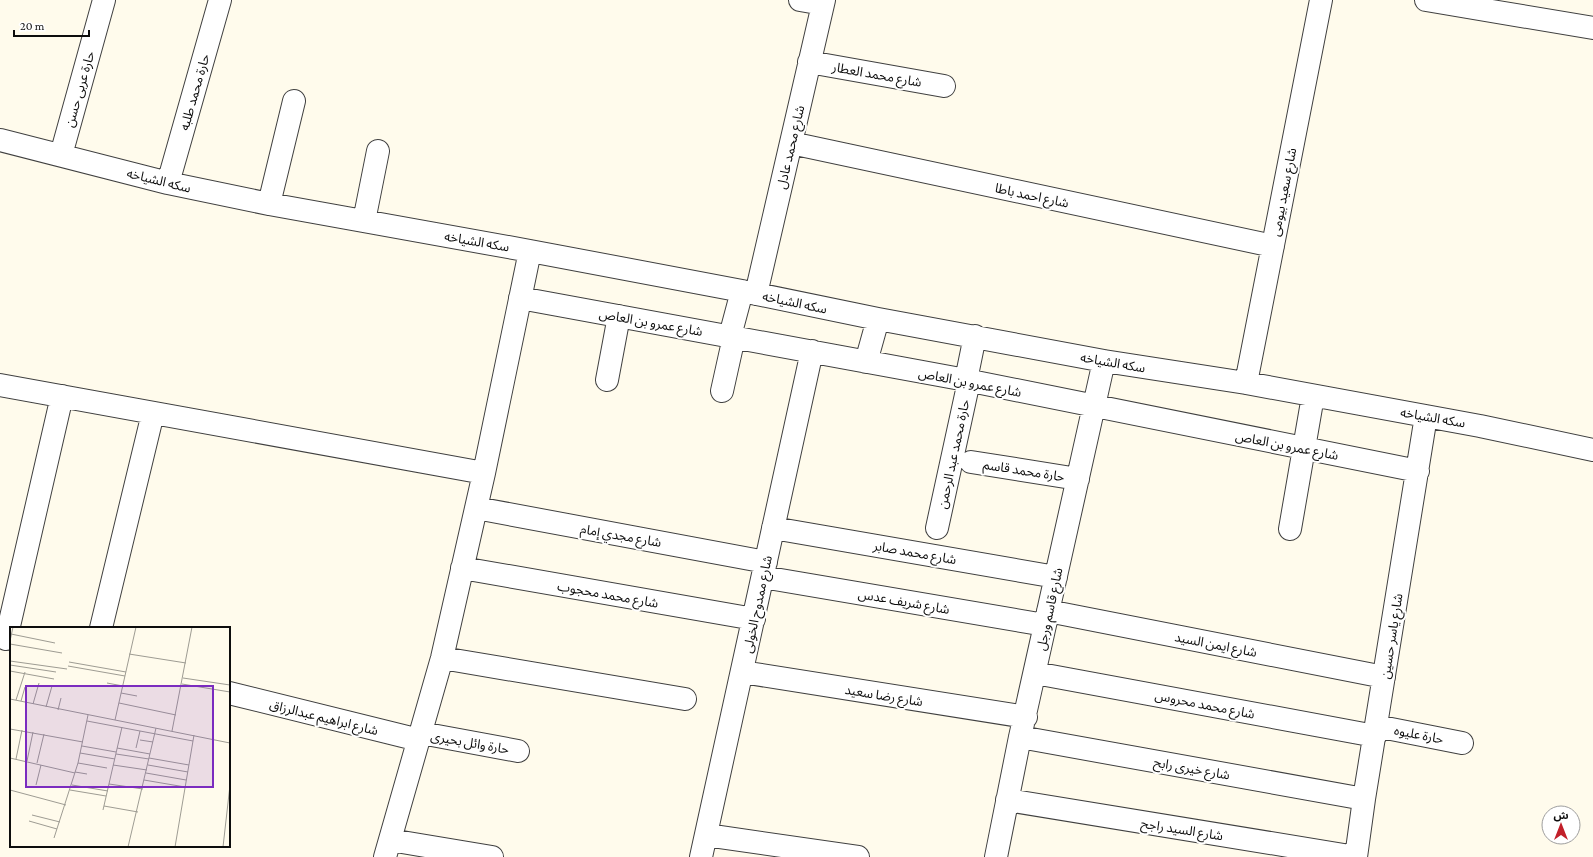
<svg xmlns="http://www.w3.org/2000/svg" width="1593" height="857" font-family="'Crimson Pro','Noto Sans Arabic',serif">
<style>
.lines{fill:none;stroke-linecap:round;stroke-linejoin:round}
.street-casing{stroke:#404040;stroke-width:24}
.street{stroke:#fff;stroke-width:22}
.labels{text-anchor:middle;stroke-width:4;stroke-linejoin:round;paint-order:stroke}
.street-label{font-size:13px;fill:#0d0d0d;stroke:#fff}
.inset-road{fill:none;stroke:#9e9c93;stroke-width:1}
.view{fill:#7b2cbf;fill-opacity:0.15;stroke:#7b2cbf;stroke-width:2}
.inset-edge{fill:none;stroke:#0d0d0d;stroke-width:2}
</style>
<rect width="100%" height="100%" fill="#fffbec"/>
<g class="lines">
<g class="street-casing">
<path id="street" d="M800 0 823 4
M1426 0 1593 28
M809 62 944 86
M0 140 168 183 269 204 530 251 742 291 878 319 1104 361 1246 383 1480 426 1593 450
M791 143 1273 246
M61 155 104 0
M168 183 220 0
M269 204 294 101
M364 221 378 151
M756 294 824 0
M520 298 966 380 1418 471
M730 336 742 291
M866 362 878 319
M607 380 619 316
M966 380 975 336
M1246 383 1321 0
M0 385 484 473
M722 391 734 337
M971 462 1078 479
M476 508 766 562
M773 528 1056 577
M937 528 969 381
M1290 529 1313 396
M462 568 754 619
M763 577 1045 625
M1048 611 1384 677
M101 628 153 413
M6 639 62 396
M442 658 685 699
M742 672 1026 717
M1035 673 1375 736
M229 693 419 740
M1376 726 1462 743
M421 733 518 751
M1020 737 1364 799
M1007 800 1356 857
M706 835 858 857
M390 840 492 857
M385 857 442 658 484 473 530 251
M701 857 812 351
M996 857 1020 737 1104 361
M1356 857 1364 799 1426 416"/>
</g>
<use href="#street" class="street"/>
</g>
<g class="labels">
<g class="street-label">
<text transform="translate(877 74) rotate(10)" y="5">شارع محمد العطار</text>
<text transform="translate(79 89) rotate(-74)" y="5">حارة عربى حسن</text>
<text transform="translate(194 92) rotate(-74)" y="5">حارة محمد طلبه</text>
<text transform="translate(790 147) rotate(-77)" y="5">شارع محمد عادل</text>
<text transform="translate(159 180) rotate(14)" y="5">سكه الشياخه</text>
<text transform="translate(1283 192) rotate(-79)" y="5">شارع سعيد بيومى</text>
<text transform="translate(1032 195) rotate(12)" y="5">شارع احمد باطا</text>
<text transform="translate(477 241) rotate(10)" y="5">سكه الشياخه</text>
<text transform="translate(795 302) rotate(12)" y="5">سكه الشياخه</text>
<text transform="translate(651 322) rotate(10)" y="5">شارع عمرو بن العاص</text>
<text transform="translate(1113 362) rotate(10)" y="5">سكه الشياخه</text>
<text transform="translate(970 382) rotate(11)" y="5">شارع عمرو بن العاص</text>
<text transform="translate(1433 417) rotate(10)" y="5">سكه الشياخه</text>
<text transform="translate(1287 445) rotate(11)" y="5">شارع عمرو بن العاص</text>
<text transform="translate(953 454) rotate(-78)" y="5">حارة محمد عبد الرحمن</text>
<text transform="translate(1024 470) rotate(9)" y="5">حارة محمد قاسم</text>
<text transform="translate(621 535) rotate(10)" y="5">شارع مجدي إمام</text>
<text transform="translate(915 552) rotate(10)" y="5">شارع محمد صابر</text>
<text transform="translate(608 594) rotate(10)" y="5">شارع محمد محجوب</text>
<text transform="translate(904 601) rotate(10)" y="5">شارع شريف عدس</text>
<text transform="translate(757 604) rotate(-78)" y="5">شارع ممدوح الخولى</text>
<text transform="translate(1049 609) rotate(-78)" y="5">شارع قاسم ورجل</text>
<text transform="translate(1391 636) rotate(-81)" y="5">شارع ياسر حسين</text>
<text transform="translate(1216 644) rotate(11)" y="5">شارع ايمن السيد</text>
<text transform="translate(884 695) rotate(9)" y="5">شارع رضا سعيد</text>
<text transform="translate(1205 704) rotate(11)" y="5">شارع محمد محروس</text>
<text transform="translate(324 717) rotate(14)" y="5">شارع ابراهيم عبدالرزاق</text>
<text transform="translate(1419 734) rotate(11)" y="5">حارة عليوه</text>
<text transform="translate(470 742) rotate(10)" y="5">حارة وائل بحيرى</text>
<text transform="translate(1192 768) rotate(10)" y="5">شارع خيرى رابح</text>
<text transform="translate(1182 829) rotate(9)" y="5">شارع السيد راجح</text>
</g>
</g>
<g transform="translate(10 627)">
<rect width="220" height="220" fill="#fffbec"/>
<path class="inset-road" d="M1 7 45 16M0 14 3 0M0 17 52 26M119 27 176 36M0 34 57 42M59 35 116 45M0 38 46 45M58 39 115 49M0 44 44 52M173 51 220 58M97 56 113 59M172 57 220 65M111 66 127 69M0 72 220 116M6 73 15 45M11 74 15 60M109 76 166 88M23 77 29 56M36 80 42 59M48 83 51 71M105 93 126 0M77 94 183 114M0 102 73 115M162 104 182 0M130 113 143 115M72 119 106 125M107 121 140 127M126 121 130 104M70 126 105 132M106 127 139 132M0 131 65 146M139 131 179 138M6 132 12 103M17 134 23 105M27 136 34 107M68 136 97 141M103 138 137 143M138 138 178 145M65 145 77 147M136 146 176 153M134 153 175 160M99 157 133 162M26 158 31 138M62 158 98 164M0 163 56 178M60 163 96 169M94 179 128 185M93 183 112 100M22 188 50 195M19 194 47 202M44 211 68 136 78 88M118 220 146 101M165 220 184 108M213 220 220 158"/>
<path class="view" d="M16 59H203V160H16Z"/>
<rect width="220" height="220" class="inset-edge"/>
</g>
<g transform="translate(1561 825)"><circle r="19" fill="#ffffff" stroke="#9e9e9e"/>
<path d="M0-3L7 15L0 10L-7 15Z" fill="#c21f29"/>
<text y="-6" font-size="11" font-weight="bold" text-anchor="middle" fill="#0d0d0d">ش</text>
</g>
<path d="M14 30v6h75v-6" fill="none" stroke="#0d0d0d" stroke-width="2"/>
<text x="20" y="30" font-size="12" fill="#0d0d0d" stroke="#ffffff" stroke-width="3" paint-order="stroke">20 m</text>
</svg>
